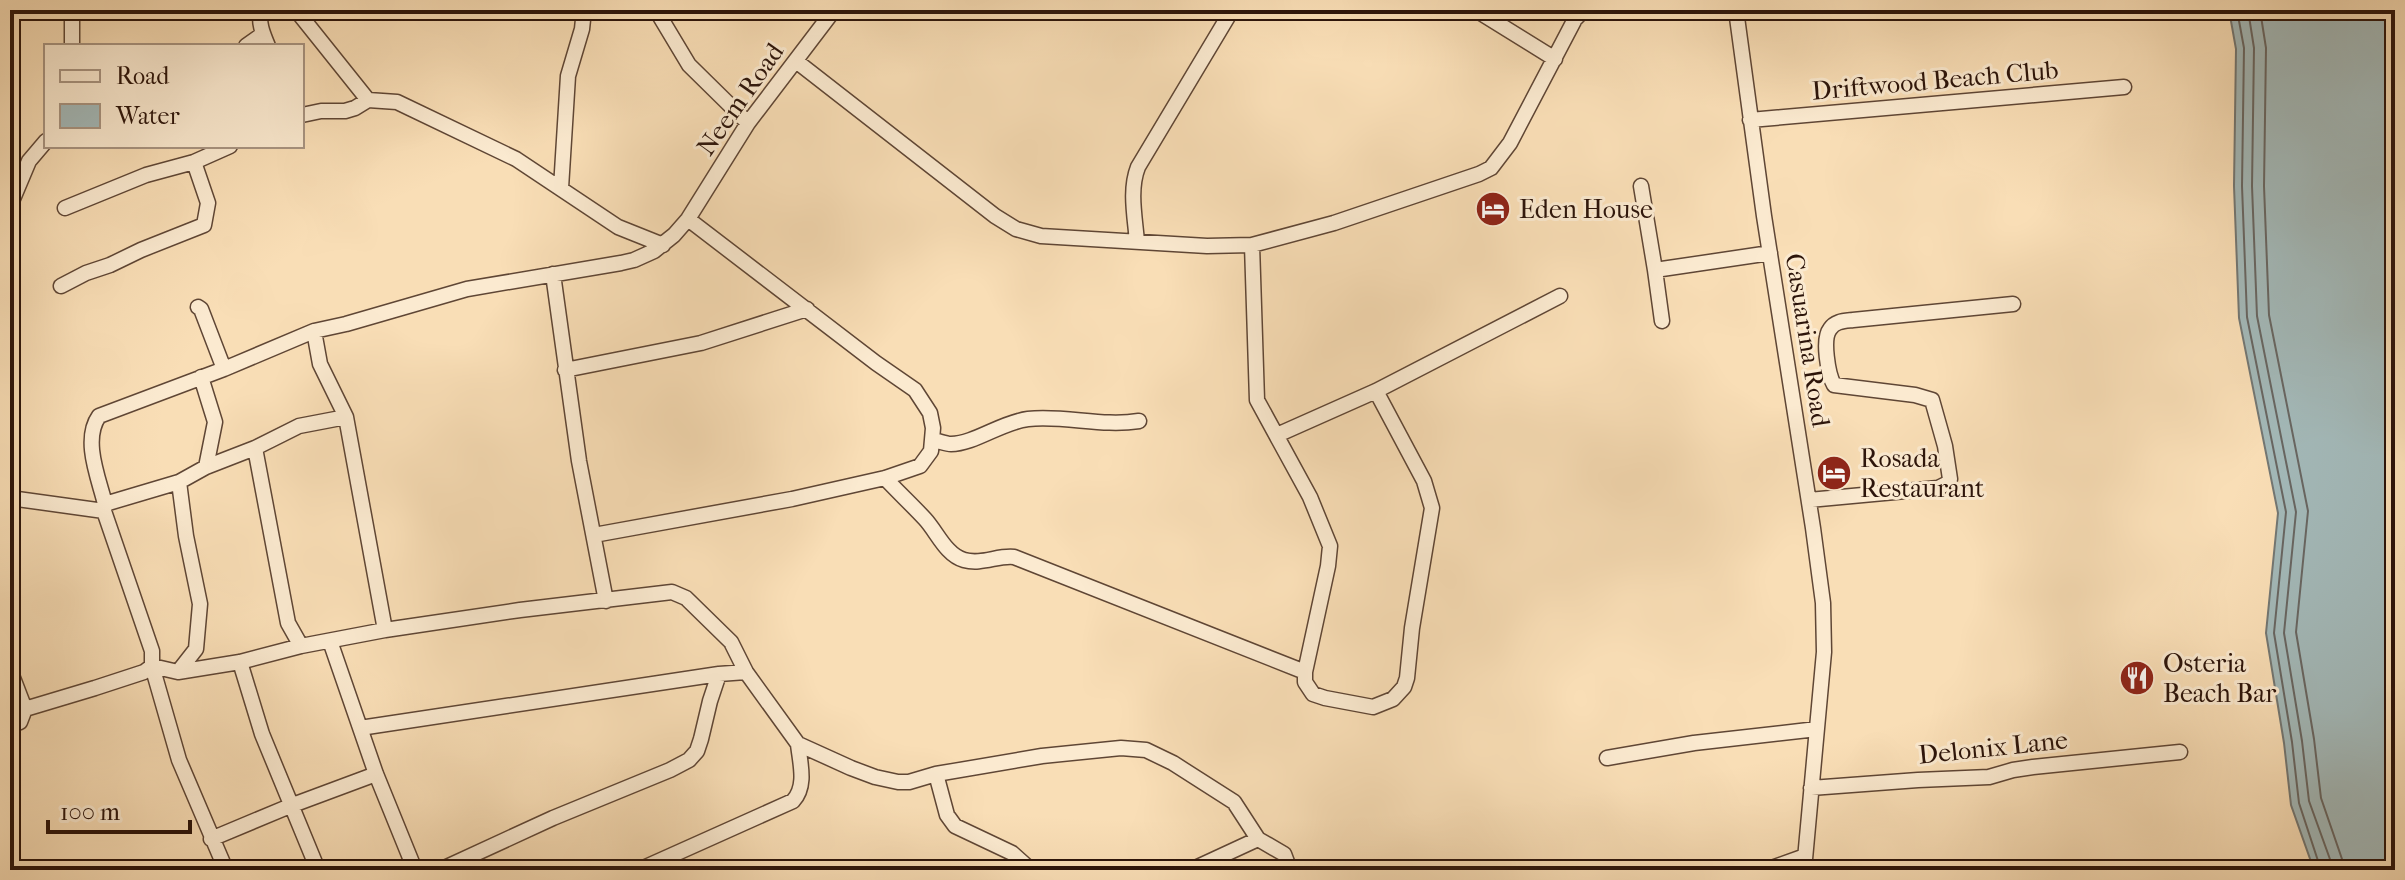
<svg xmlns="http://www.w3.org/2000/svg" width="2405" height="880" font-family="'IM FELL French Canon',serif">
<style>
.water{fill:#a3b9b9;stroke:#737773;stroke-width:2}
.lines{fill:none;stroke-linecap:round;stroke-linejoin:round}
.shore{stroke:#686662;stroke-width:2}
.minor-casing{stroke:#5f4635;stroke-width:17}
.minor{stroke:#fbead0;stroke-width:14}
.labels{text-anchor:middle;stroke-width:6;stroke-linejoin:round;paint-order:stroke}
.street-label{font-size:26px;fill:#2c140a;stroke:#fbead0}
.poi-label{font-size:26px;fill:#2c140a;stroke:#fbead0;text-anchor:start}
</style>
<rect width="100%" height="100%" fill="#f9deb6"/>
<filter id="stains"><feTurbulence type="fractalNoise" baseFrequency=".0025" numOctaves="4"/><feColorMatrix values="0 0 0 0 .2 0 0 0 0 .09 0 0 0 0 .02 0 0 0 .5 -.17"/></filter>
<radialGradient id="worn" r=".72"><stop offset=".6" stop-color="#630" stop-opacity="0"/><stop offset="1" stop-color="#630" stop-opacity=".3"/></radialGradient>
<path class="water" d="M2229 10H2395V870H2314L2291 805 2284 743 2266 633 2278 513 2239 318 2234 186 2236 49Z"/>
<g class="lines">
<path class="shore" d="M2237 10 2244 48 2242 186 2247 317 2286 512 2274 633 2292 742 2299 803 2321 870
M2248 10 2254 48 2252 186 2257 316 2296 512 2284 633 2302 741 2309 801 2331 862V870
M2260 10 2266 48 2264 186 2269 315 2308 511 2296 632 2314 739 2321 798 2342 859 2343 870"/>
<g class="minor-casing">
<path id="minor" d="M72 10V46
M261 10C258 23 263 34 268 46
M296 10 368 100
M656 10 689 65 748 123
M1476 10 1555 59
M1736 10 1764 216 1813 528 1823 603 1824 652 1804 870
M246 46 263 34
M796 61 995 216 1016 229 1041 236 1207 246 1252 245 1334 223 1479 174 1491 168 1510 143 1575 19 1584 10
M302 115 321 111H345L355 108 368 100 397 102 516 159 618 227 663 245
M1750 120 2124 87
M1641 186 1655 270 1770 253
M561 188 568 76 582 29 584 10
M10 206 29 161 46 141
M65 208 146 175 194 162 230 146
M1137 242C1135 217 1129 190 1138 167L1232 10
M1252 245 1257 400 1310 497 1330 546 1328 566 1305 672V682L1313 694 1325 698 1373 707 1393 699 1404 687 1407 678 1412 628 1432 508 1424 481 1376 391
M1655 270 1662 321
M553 274 579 461 606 601
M61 286 86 273 110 265 141 250 204 225 208 203 194 162
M198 307 201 309 224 369 314 331 346 324 467 289 621 263 634 260 654 251 674 235 688 219 748 123 834 10
M314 331 320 364 346 417 385 630
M565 370 701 343 807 309
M201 377 215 422 206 467
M1277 435 1376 391 1560 296
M933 440C939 441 946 444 951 444 974 444 1002 422 1028 419 1065 415 1102 427 1139 421
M255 448 288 623 301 646
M885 478C898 492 912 505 925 519 937 532 946 555 964 560 982 565 998 555 1014 557L1305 672
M10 498 104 511
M1809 500 1938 488 1948 483 1950 479 1945 446 1932 400 1915 395 1834 385C1828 374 1822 339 1830 329 1835 321 1844 321 1853 320L2013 304
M105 504C99 479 82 440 99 416L224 369
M104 511 152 651V666L179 760 226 870
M104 511 105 504 179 482 206 467 255 448 299 426 346 417
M594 535 792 499 885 478 920 466 931 451 933 428 930 413 915 390 876 363 688 219
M330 641 376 774 415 870
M240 662 262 734 318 870
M10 670 25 709
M178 672 196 649 200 604 186 536 179 482
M10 725 20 722 25 709 95 688 144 672 152 666 178 672 240 662 301 646 385 630 520 610 672 592 686 598 731 642 746 672 798 744 851 768 875 777 898 782H909L936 774 1042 756 1121 748 1146 750 1173 763 1234 802 1258 839 1284 854 1290 870
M360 728 719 674 746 672
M1607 758 1694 743 1817 729
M936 774 947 815 955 826 1012 853 1031 870
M1811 788 1918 780 1989 777 2013 770 2033 767 2180 752
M211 839 290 806 376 774
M440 870 553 818 670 770 689 760 697 751 701 739 710 701 719 674
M639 870 793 801C807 786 800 763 798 744
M1191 870 1258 839
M1766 870 1805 856"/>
</g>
<use href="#minor" class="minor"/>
</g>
<defs>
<g id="hotel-disc" transform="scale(1.8)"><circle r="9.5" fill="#8f2418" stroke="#fbead0"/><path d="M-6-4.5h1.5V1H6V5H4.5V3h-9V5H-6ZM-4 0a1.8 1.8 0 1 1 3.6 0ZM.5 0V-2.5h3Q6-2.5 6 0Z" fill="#fff"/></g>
<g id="restaurant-disc" transform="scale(1.8)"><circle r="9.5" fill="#8f2418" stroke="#fbead0"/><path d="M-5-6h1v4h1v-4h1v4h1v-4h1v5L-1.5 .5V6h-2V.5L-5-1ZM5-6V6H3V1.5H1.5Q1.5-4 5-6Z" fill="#fff"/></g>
</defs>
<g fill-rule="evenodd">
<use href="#hotel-disc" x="1493" y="209"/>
<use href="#hotel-disc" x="1834" y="473"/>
<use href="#restaurant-disc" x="2137" y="678"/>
</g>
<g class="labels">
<g class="street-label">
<text transform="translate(1935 80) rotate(-5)" y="9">Driftwood Beach Club</text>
<text transform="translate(740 99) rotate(-55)" y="9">Neem Road</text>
<text transform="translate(1808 340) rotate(81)" y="9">Casuarina Road</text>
<text transform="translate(1993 747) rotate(-6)" y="9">Delonix Lane</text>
</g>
<g class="poi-label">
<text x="1519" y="218">Eden House</text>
<text x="1860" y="467">Rosada<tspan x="1860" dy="30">Restaurant</tspan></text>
<text x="2163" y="672">Osteria<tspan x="2163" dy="30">Beach Bar</tspan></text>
</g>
</g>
<rect width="2405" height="880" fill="none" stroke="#f9deb6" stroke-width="40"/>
<rect x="12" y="12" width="2381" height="856" fill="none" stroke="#2c140a" stroke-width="4"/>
<rect x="20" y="20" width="2365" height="840" fill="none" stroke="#2c140a" stroke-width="2"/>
<rect x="44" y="44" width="260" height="104" fill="#fbead0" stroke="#a89481" stroke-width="2"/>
<rect x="60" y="70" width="40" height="12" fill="#fbead0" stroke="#a89481" stroke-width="2"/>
<text x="116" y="84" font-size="24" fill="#2c140a">Road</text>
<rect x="60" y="104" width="40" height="24" fill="#a3b9b9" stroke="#a89481" stroke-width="2"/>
<text x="116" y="124" font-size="24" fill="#2c140a">Water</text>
<path d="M48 820v12h142v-12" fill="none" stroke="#2c140a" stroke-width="4"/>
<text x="60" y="820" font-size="24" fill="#2c140a" stroke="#fbead0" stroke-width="6" paint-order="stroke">100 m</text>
<rect width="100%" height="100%" filter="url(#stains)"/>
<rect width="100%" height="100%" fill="url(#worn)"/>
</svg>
